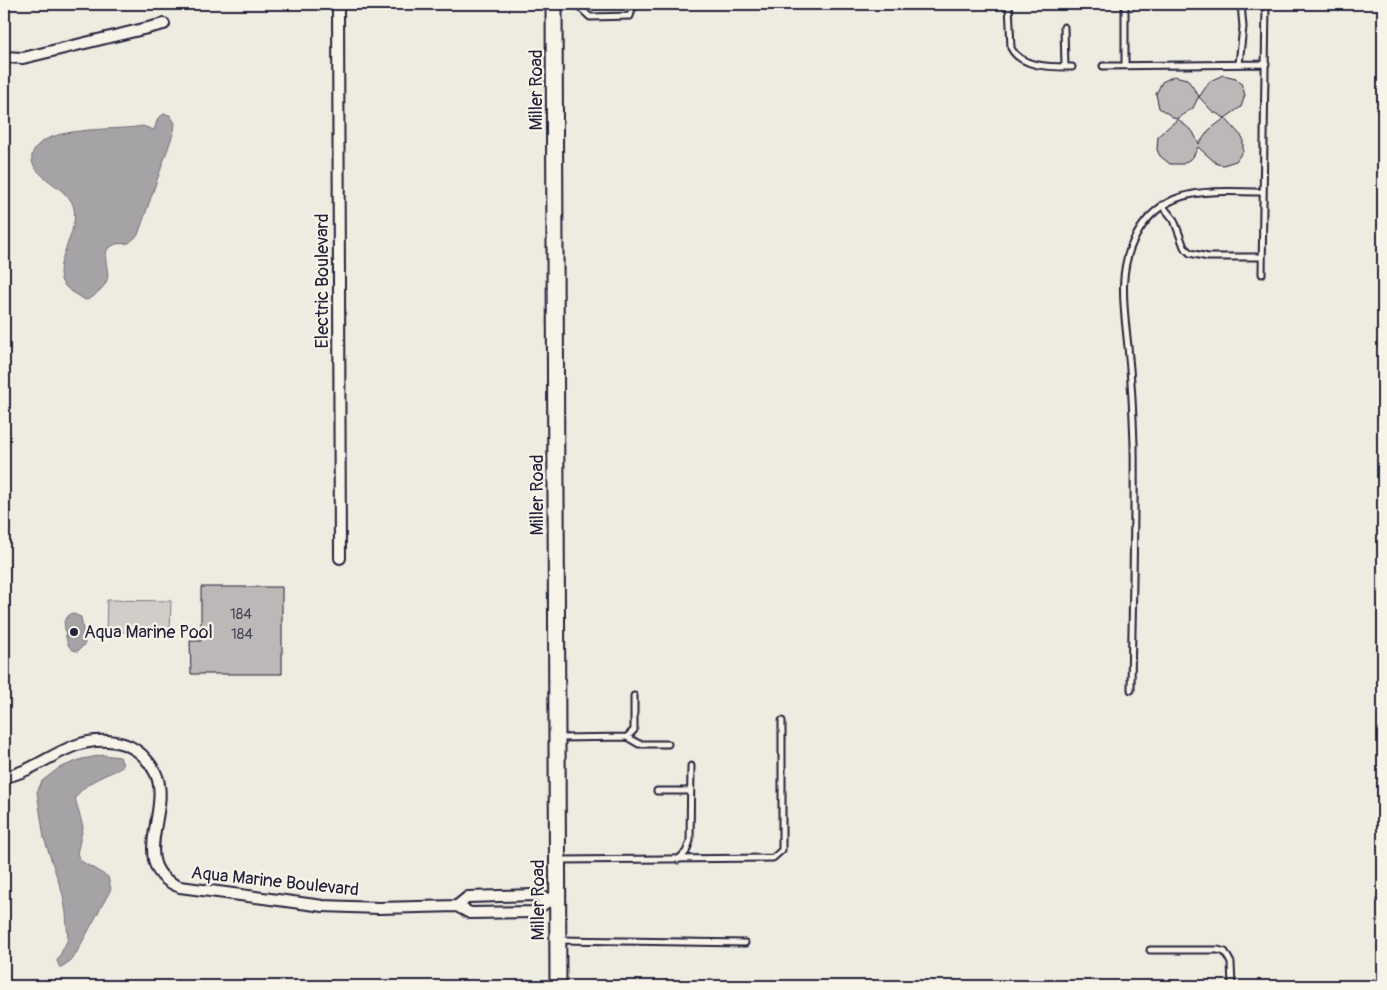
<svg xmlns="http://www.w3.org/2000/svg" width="1387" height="990" font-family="Pangolin,sans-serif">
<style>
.green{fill:#d1cdc9;stroke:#7a7882}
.water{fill:#a6a3a6;stroke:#716f7b}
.building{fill:#bbb8b7;stroke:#22223b}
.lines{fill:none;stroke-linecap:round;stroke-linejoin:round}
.lane-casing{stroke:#22223b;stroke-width:9}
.street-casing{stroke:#22223b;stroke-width:14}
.secondary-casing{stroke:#22223b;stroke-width:19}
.lane{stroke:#f7f3e8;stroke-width:5}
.street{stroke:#f7f3e8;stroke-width:10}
.secondary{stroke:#f7f3e8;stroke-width:15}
.poi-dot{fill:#22223b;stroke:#f7f3e8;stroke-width:2}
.labels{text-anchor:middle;stroke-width:4.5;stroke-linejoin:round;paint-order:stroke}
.number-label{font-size:15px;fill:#48485a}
.street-label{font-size:18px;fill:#22223b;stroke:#f7f3e8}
.poi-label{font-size:18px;fill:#22223b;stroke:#f7f3e8;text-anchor:start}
</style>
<rect width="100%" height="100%" fill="#eeebe1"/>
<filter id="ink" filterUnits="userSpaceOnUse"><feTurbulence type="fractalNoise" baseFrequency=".02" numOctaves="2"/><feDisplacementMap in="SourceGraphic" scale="10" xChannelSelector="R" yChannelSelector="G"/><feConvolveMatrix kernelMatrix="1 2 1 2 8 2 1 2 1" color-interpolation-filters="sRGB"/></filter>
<g filter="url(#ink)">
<path class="green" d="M107 600 171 601 170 632H106Z"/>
<path class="water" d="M164 114 170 115 175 123 174 131 138 235 129 243 116 244 108 248C100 266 118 275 98 292 94 296 92 299 85 300 78 295 69 291 64 285 49 265 82 231 73 205 67 186 21 173 34 150 48 125 117 131 143 126L154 130 158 118Z
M71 613 81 617 85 644 78 651C64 651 66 631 64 621Z
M103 755 120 757 123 765 121 768C103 777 88 780 75 798L83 827 77 854 81 861 108 877 111 889 73 959 60 968 57 961 68 939 66 913 63 895 44 838 37 792 42 781 59 768 82 759Z"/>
<path class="building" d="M1223 75 1236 78 1241 83 1245 95 1241 107 1225 118 1212 111 1199 97 1210 81Z
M1174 76 1187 79 1199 96 1193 108 1176 119 1159 108 1156 94 1162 82Z
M1225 118 1243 138V151L1236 161 1223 165 1217 164 1198 147 1193 157 1183 164H1170L1160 156 1157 150 1158 136 1178 119 1193 132 1199 144 1209 130Z
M201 587H282V674H191L190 641H201Z"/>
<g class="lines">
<g class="lane-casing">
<path id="lane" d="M576 4 590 17 630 16 634 4
M1009 4 1011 48C1021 68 1053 67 1072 67
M1125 4V65
M1064 27 1065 67
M1239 64 1243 27 1241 4
M1103 66 1266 64
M1162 205 1174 220 1184 247 1190 253 1208 257H1262
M1262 274 1266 4
M1131 690C1132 609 1135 526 1134 445 1133 416 1132 387 1129 358 1126 318 1115 273 1136 236 1164 184 1211 192 1262 192
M627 737 639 744H668
M560 738 627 737 634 730V696
M657 791H691
M560 860 773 858 782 850V721
M678 860 686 852 690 841 691 766
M560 940 745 943
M1150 950H1218L1225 952 1231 963 1232 986"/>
</g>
<g class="street-casing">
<path id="street" d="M338 4 340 558
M4 57 23 58 164 24
M4 777C42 770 65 738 108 741 122 742 135 747 145 758 152 766 158 774 159 785 165 819 131 869 180 887L323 906 379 908 457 906 470 913 534 912 549 900
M457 906 468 897 533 895 554 900"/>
</g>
<g class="secondary-casing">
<path id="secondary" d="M554 4 558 986"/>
</g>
<use href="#lane" class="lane"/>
<use href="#street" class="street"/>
<use href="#secondary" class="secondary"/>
</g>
</g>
<circle class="poi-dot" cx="74" cy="632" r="5"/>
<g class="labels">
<g class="number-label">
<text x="241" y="619">184</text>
<text x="242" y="639">184</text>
</g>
<g class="street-label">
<text transform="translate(536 90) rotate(-90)" y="6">Miller Road</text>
<text transform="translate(322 281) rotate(-90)" y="6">Electric Boulevard</text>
<text transform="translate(537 495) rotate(-90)" y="6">Miller Road</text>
<text transform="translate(275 881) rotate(6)" y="6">Aqua Marine Boulevard</text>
<text transform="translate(538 900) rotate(-90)" y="6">Miller Road</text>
</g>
<g class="poi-label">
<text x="84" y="638">Aqua Marine Pool</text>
</g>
</g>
<rect width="1387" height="990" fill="none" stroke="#f7f3e8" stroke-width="20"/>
<rect x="10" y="10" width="1367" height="970" fill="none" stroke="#22223b" stroke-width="2" filter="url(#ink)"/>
</svg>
